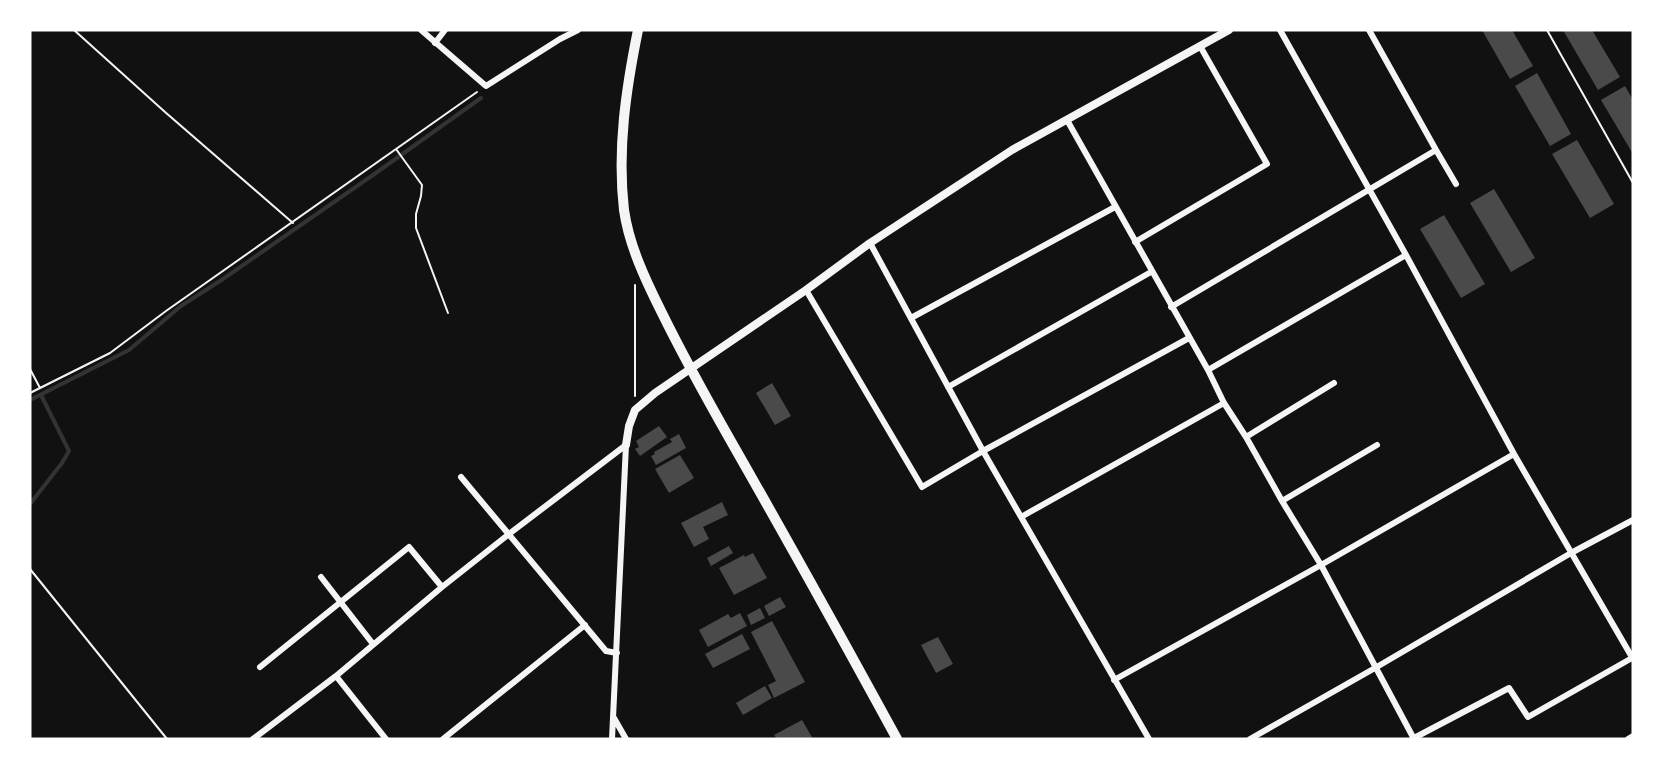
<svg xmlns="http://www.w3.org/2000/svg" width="1663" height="769" font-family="Arial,sans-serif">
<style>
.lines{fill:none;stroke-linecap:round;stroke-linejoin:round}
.stream{stroke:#333;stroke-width:4}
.building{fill:#4a4a4a}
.path{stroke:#f5f5f5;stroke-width:2}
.minor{stroke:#f5f5f5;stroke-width:6}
.tertiary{stroke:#f5f5f5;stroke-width:8}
.trunk{stroke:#f5f5f5;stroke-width:10}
</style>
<rect width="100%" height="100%" fill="#111"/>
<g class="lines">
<path class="stream" d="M30 400 129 350 181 306 223 279 373 175 481 98
M30 504 62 463 69 451 41 395"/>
</g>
<path class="building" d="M1482 30H1512L1533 66 1510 79Z
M1563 30H1592L1620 77 1598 90Z
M1537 73 1571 134 1550 146 1515 86Z
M1625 86 1633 100V154L1601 100Z
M1577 140 1614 204 1590 218 1552 154Z
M1494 189 1535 258 1511 272 1470 203Z
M1444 215 1485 284 1461 298 1420 229Z
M772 383 791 416 775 425 756 393Z
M659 426 667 437 640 456 635 449 639 447 636 441Z
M679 434 686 448 656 465 651 456 655 454 654 452 672 442 670 439Z
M680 455 694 478 669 493 655 469Z
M722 502 728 515 703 527 709 539 694 547 681 523Z
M729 546 733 553 711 566 707 558Z
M753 553 767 578 734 595 719 568 744 555 745 557Z
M780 597 786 607 769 616 764 606Z
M760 608 765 618 751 625 747 615Z
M740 613 747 626 708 647 699 630 728 614 731 618Z
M772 621 805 682 774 698 768 685 776 681 751 632Z
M742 634 750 649 713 668 705 654Z
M938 637 953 664 936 673 921 645Z
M765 686 772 698 743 715 736 703Z
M802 720 813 739H777L774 735Z"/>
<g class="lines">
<path class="path" d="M74 30 165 112 293 223
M1547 30 1633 183
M396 149 422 185 421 196 416 214V228L448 313
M30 369 40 388
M30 393 110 353 166 311 477 92
M635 396V285
M30 569 167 739"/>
<path class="minor" d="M421 30 486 86 560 39 578 30
M1280 30 1406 255 1514 454 1633 659
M435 43 445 30
M1067 120 1208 370 1224 403 1246 437 1282 501 1321 565 1414 739
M1436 150 1456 184
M1135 242 1267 164 1200 46
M870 243 983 451 1149 739
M806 290 922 487 983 451 1189 338
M1171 307 1436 150 1369 30
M911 318 1115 207
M1208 370 1406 255
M948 387 1151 272
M1246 437 1334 383
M461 477 606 651 617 653
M1282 501 1377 445
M1021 517 1224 403
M321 577 373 644
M260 667 409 547 442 587
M336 676 386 739
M1114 680 1321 565 1514 454
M614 718 626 739
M1414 738 1509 688 1528 717 1632 658
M253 739 336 676 442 587 509 534 626 445
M443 739 585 625
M612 739 626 445
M1250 739 1375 668 1571 553 1633 520
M1628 739 1633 736"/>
<path class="tertiary" d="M626 445 629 426 635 410 655 393 806 290 870 243 1012 150 1229 30"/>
<path class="trunk" d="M638 30C626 89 617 149 624 210 629 245 645 279 661 311 683 356 707 399 732 443 788 541 843 640 897 739"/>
</g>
<rect width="1663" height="769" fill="none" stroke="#ffffff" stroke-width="63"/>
</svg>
